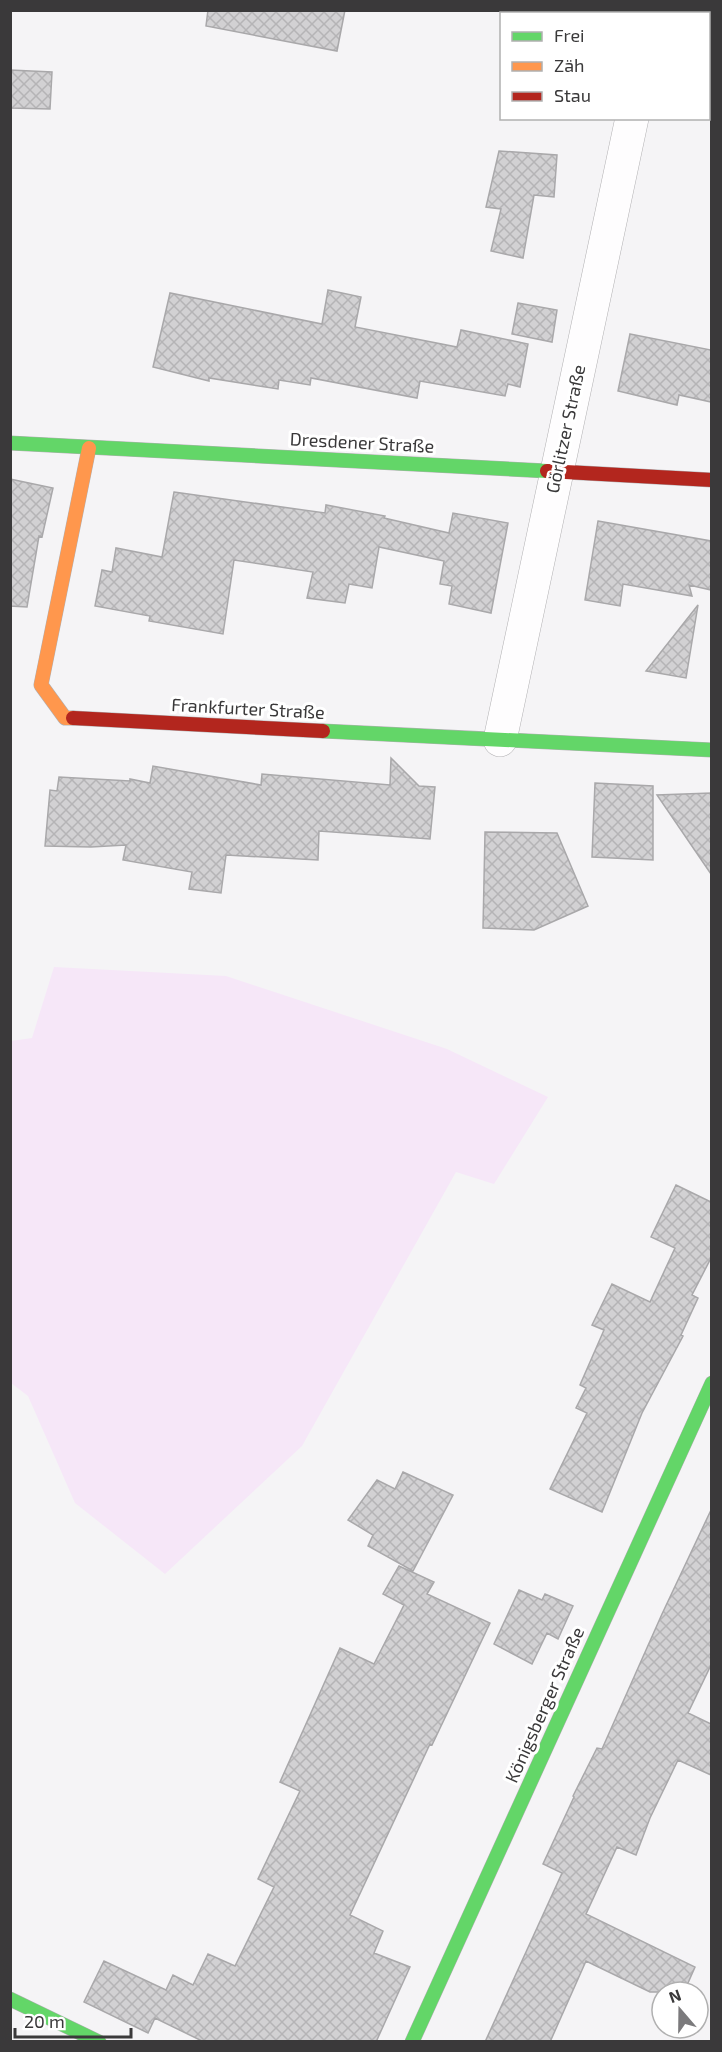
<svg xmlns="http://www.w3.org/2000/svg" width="722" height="2052" font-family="'Exo 2',sans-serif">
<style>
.green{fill:#f6e7f8}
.building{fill:url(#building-cross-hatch);stroke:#a9a8aa;stroke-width:1.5}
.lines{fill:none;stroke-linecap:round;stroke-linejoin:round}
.street-casing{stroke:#b1b0b2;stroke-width:34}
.fast-casing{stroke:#b1b0b2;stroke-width:15}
.slow-casing{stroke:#b1b0b2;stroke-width:15}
.jam-casing{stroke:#b1b0b2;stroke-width:15}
.street{stroke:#fefdfe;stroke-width:33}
.fast{stroke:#63d668;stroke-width:14}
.slow{stroke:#ff974d;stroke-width:14}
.jam{stroke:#b3261e;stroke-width:14}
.labels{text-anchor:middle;stroke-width:6;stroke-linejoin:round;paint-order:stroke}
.street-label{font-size:18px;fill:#3a393a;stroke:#fff}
</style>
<defs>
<pattern id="building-cross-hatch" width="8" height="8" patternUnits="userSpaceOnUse" patternTransform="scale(1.5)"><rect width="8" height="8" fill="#d2d1d3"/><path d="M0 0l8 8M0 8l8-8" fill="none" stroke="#b5b4b6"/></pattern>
</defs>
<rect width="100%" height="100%" fill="#f5f4f6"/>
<path class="green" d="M54 967 226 976 447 1049 548 1097 494 1184 456 1172 302 1446 165 1574 75 1503 28 1396 11 1383V1041L32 1038Z"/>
<path class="building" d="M208 10H345L337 51 206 26Z
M10 70 52 72 50 109 10 108Z
M499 151 557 155 554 197 534 195 523 258 491 251 501 209 486 207Z
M328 290 361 297 355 327 457 347 461 330 528 344 520 387 508 384 505 396 420 381 417 398 311 378 310 385 279 380 278 389 209 378V381L153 367 170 293 322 324Z
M518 303 557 310 552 342 512 334Z
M630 334 711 350V402L679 395 677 405 618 391Z
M10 479 53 488 42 537 39 536 27 607 10 606Z
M174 492 325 513 326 505 385 516 384 518 449 533 453 513 508 523 491 613 449 604 452 586 440 584 444 561 379 547 372 588 349 584 345 603 307 598 313 572 234 560 223 634 149 621 150 616 95 606 102 570 112 572 116 548 162 557Z
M598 521 711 541V590L689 585 692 596 623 584 620 606 585 600Z
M698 605 686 678 646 671Z
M391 758 419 786 435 787 430 839 319 831 318 860 226 855 221 893 189 889 192 872 123 860 126 845 91 847 45 846 50 790 57 791 59 777 130 781V779L150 783 153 766 261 785 262 774 390 785Z
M595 783 653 786V860L592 857Z
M711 793V874L657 795Z
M485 832 557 833 588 906 534 930 483 928Z
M676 1185 711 1202V1258L692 1295 698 1298 681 1335 683 1336 642 1413 602 1512 550 1489 587 1413 576 1408 586 1388 580 1385 604 1330 592 1325 612 1284 650 1302 675 1248 651 1237Z
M403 1472 453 1495 413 1571 368 1546 373 1535 348 1520 377 1480 395 1489Z
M711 1510V1665L688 1713 711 1724V1775L678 1760 650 1818 636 1855 617 1847 586 1914 695 1967 684 1992H650L586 1961 550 2042H485L562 1873 543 1864 574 1797 573 1796 597 1748 602 1749 662 1614Z
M399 1566 434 1582 427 1594 490 1623 432 1745 430 1744 350 1915 383 1931 374 1953 410 1967 376 2042H204L155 2018 148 2033 84 2002 104 1961 166 1990 173 1975 193 1985 208 1954 235 1966 274 1887 258 1879 300 1791 280 1782 340 1648 374 1664 404 1605 383 1594Z
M519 1590 542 1600 545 1594 573 1606 558 1639 547 1633 532 1664 494 1644Z"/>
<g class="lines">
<g class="street-casing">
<path id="street" d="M654 14V10
M500 740 632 118"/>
</g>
<g class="fast-casing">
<path id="fast" d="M10 443 547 471
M323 731 712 750
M10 1999 99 2042
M412 2042 712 1383"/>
</g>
<g class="slow-casing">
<path id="slow" d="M73 718H65L41 685 89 448"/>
</g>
<g class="jam-casing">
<path id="jam" d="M547 471 712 480
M73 718 323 731"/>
</g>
<use href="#street" class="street"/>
<use href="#fast" class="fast"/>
<use href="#slow" class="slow"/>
<use href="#jam" class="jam"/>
</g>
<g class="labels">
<g class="street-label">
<text transform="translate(566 429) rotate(-78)" y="6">Görlitzer Straße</text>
<text transform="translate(362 443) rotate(3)" y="6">Dresdener Straße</text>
<text transform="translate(248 709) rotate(3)" y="6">Frankfurter Straße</text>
<text transform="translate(545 1705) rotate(-66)" y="6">Königsberger Straße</text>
</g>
</g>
<rect width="722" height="2052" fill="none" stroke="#3a393a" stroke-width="24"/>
<rect x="500" y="12" width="210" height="108" fill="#ffffff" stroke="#b0b0b0" stroke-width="1.5"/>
<rect x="512" y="32" width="30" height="9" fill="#63d668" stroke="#b0b0b0" stroke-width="1.5"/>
<text x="554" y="42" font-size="18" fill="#3a393a">Frei</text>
<rect x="512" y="62" width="30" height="9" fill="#ff974d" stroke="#b0b0b0" stroke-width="1.5"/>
<text x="554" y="72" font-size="18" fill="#3a393a">Zäh</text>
<rect x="512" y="92" width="30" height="9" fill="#b3261e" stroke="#b0b0b0" stroke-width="1.5"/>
<text x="554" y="102" font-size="18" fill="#3a393a">Stau</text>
<g transform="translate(680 2010) rotate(340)"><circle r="28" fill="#ffffff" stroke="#b0b0b0" stroke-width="1.5"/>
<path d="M0-4.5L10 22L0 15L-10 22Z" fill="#7b7a7c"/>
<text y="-9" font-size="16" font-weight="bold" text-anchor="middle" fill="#3a393a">N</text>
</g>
<path d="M15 2028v9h116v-9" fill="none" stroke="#3a393a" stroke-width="3"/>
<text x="24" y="2028" font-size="18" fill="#3a393a" stroke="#ffffff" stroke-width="4.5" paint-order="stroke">20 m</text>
</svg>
